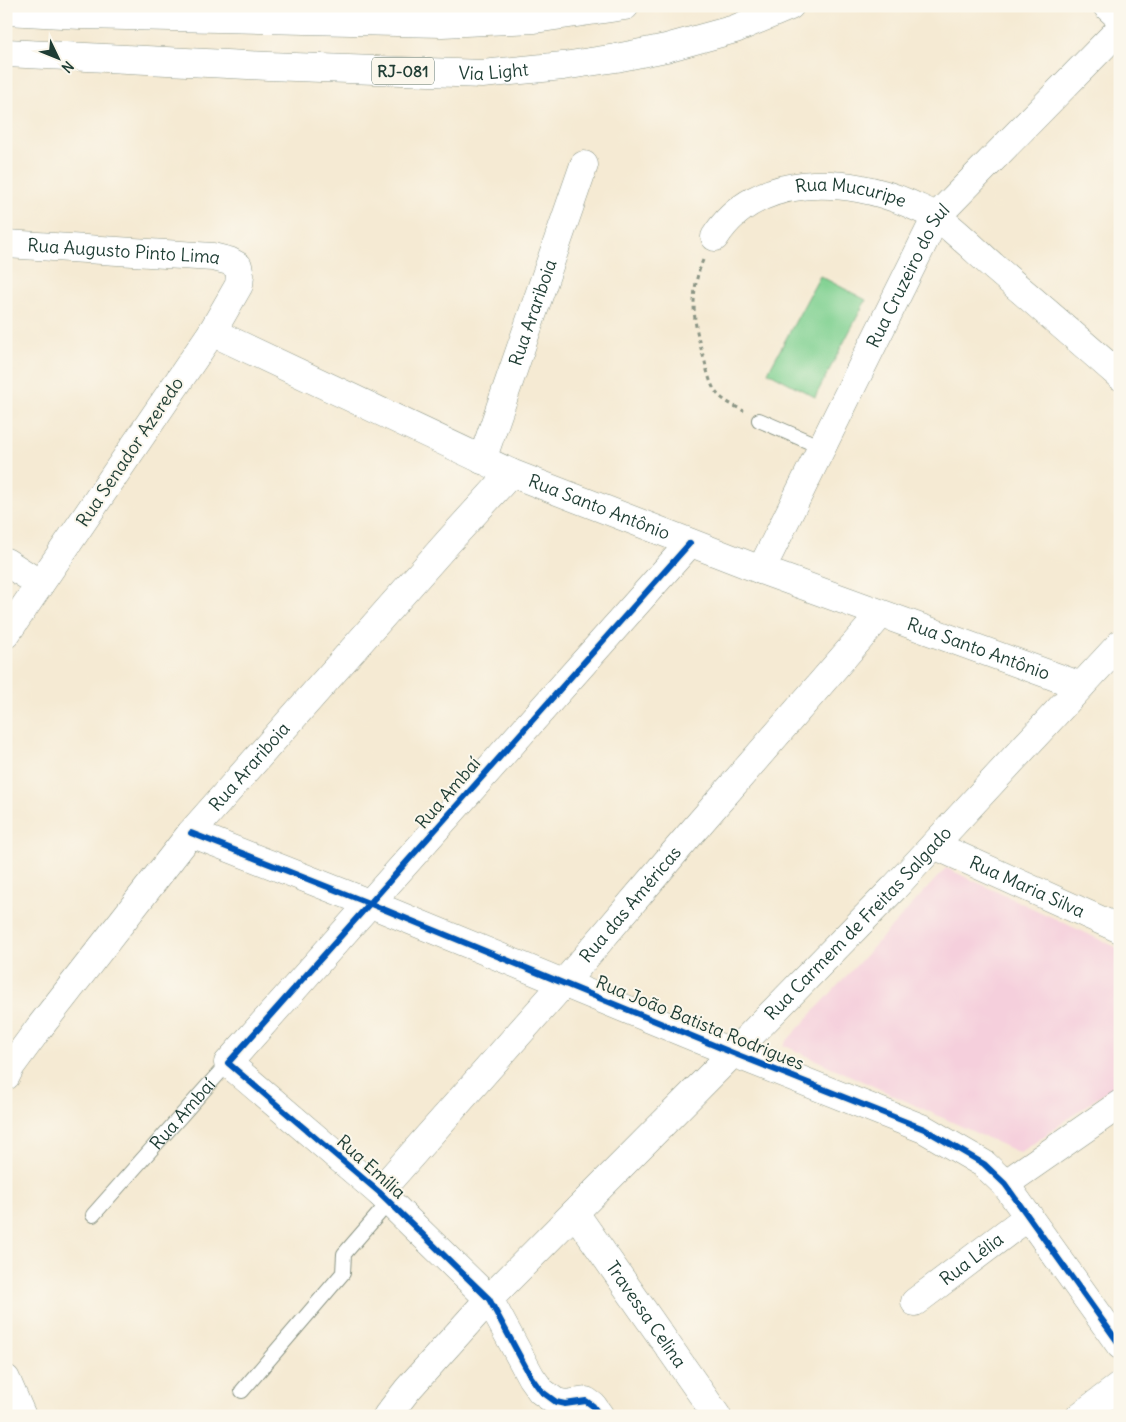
<svg xmlns="http://www.w3.org/2000/svg" width="1126" height="1422" font-family="Delius,sans-serif">
<style>
.built{fill:#f5cfdc}
.green{fill:#81d192;stroke:#508763}
.lines{fill:none;stroke-linecap:round;stroke-linejoin:round}
.lane-casing{stroke:#8a9484;stroke-width:16}
.street-casing{stroke:#8a9484;stroke-width:29}
.primary-casing{stroke:#8a9484;stroke-width:29}
.path{stroke:#8a9484;stroke-width:3;stroke-dasharray:4 4;stroke-linecap:butt}
.lane{stroke:#fff;stroke-width:14}
.street{stroke:#fff;stroke-width:28}
.primary{stroke:#fff;stroke-width:28}
.cycleway-casing{stroke:#fbf7ec;stroke-width:9}
.cycleway{stroke:#0057b8;stroke-width:6}
.labels{text-anchor:middle;stroke-width:4;stroke-linejoin:round;paint-order:stroke}
.shield{fill:#fbf7ec;stroke:#61756b;stroke-width:1}
.shield-label{font-size:16px;font-weight:bold;fill:#1f3d34}
.street-label{font-size:18px;fill:#1f3d34;stroke:#fbf7ec}
</style>
<rect width="100%" height="100%" fill="#fbf7ec"/>
<filter id="ink" filterUnits="userSpaceOnUse"><feTurbulence type="fractalNoise" baseFrequency=".02" numOctaves="2"/><feDisplacementMap in="SourceGraphic" scale="10" xChannelSelector="R" yChannelSelector="G"/><feConvolveMatrix kernelMatrix="1 2 1 2 8 2 1 2 1" color-interpolation-filters="sRGB"/></filter>
<filter id="wash" filterUnits="userSpaceOnUse"><feTurbulence type="fractalNoise" baseFrequency=".0096" numOctaves="4" result="noise"/><feDisplacementMap in="SourceGraphic" scale="20" xChannelSelector="R" yChannelSelector="G"/><feGaussianBlur stdDeviation="1.12" result="paint"/><feColorMatrix in="noise" values="0 0 0 0 0 0 0 0 0 0 0 0 0 0 0 0 0 1.4 0 .05"/><feComposite in="paint" operator="in"/></filter>
<g filter="url(#wash)">
<rect width="100%" height="100%" fill="#f5ead3"/>
<path class="built" d="M946 868 1120 949V1082L1020 1153 783 1045Z"/>
<path class="green" d="M820 276 866 300 815 397 768 372Z"/>
</g>
<g filter="url(#ink)">
<g class="lines">
<g class="lane-casing">
<g id="lane">
<path d="M759 420 821 447"/>
<path id="s1" d="M93 1215 228 1063"/>
<path d="M242 1391 343 1273 344 1254 389 1202"/>
</g>
</g>
<g class="street-casing">
<g id="street">
<path d="M1107 6 1120 18"/>
<path id="s2" d="M715 237C756 172 847 176 910 204 918 208 929 212 937 217 956 231 976 251 994 267 1036 303 1078 339 1120 376"/>
<path id="s3" d="M6 244 213 257 229 261 238 266 240 275 239 285 212 332 6 634"/>
<path id="s4" d="M212 332 511 473 761 570 1081 686"/>
<path id="s5" d="M482 460 584 165"/>
<path d="M6 562 40 584"/>
<path id="s6" d="M761 570 936 217 1120 29"/>
<path d="M191 833 371 904 733 1053 924 1129 984 1164 1005 1184 1120 1345"/>
<path id="s7" d="M934 845 1120 929"/>
<path id="s8" d="M6 1076 11 1066 39 1028 191 833 449 541 511 473"/>
<path d="M1005 1184 1120 1104"/>
<path id="s9" d="M379 1192 563 984 680 846 881 614"/>
<path id="s10" d="M575 1213 717 1416"/>
<path id="s11" d="M915 1302 1029 1216"/>
<path d="M6 1379 22 1416"/>
<path id="s12" d="M387 1416 408 1389 489 1299 733 1053 894 888 1120 644"/>
<path d="M600 1416 593 1406 586 1401 565 1404 556 1402 541 1391 531 1377 489 1299 379 1192 228 1063 690 543"/>
<path d="M1080 1416 1120 1386"/>
</g>
</g>
<g class="primary-casing">
<g id="primary">
<path d="M6 11 81 15 442 23 535 19 625 6"/>
<path id="s13" d="M6 53 268 66 482 74 563 66 616 58 666 48 735 29 790 6"/>
</g>
</g>
<path class="path" d="M703 260C688 296 694 326 705 362 707 371 710 383 715 391 722 401 735 406 744 411"/>
<use href="#lane" class="lane"/>
<use href="#street" class="street"/>
<use href="#primary" class="primary"/>
<g class="cycleway-casing">
<path id="cycleway" d="M191 833 371 904 733 1053 924 1129 984 1164 1005 1184 1120 1345
M600 1416 593 1406 586 1401 565 1404 556 1402 541 1391 531 1377 489 1299 379 1192 228 1063 690 543"/>
</g>
<use href="#cycleway" class="cycleway"/>
</g>
</g>
<g class="labels">
<rect class="shield" x="372" y="57.5" width="62" height="27" rx="4"/>
<g class="shield-label">
<text x="403" y="77">RJ-081</text>
</g>
<g class="street-label">
<text dy="6" stroke="none"><textPath href="#s13" startOffset="488">Via Light</textPath></text>
<text dy="6" stroke="none"><textPath href="#s2" startOffset="154">Rua Mucuripe</textPath></text>
<text dy="6" stroke="none"><textPath href="#s3" startOffset="118">Rua Augusto Pinto Lima</textPath></text>
<text dy="6" stroke="none"><textPath href="#s6" startOffset="329">Rua Cruzeiro do Sul</textPath></text>
<text dy="6" stroke="none"><textPath href="#s5" startOffset="156">Rua Arariboia</textPath></text>
<text transform="translate(130 452) rotate(-56)" y="6">Rua Senador Azeredo</text>
<text dy="6" stroke="none"><textPath href="#s4" startOffset="425">Rua Santo Antônio</textPath></text>
<text dy="6" stroke="none"><textPath href="#s4" startOffset="830">Rua Santo Antônio</textPath></text>
<text dy="6" stroke="none"><textPath href="#s8" startOffset="394">Rua Arariboia</textPath></text>
<text transform="translate(448 793) rotate(-49)" y="6">Rua Ambaí</text>
<text dy="6" stroke="none"><textPath href="#s7" startOffset="102">Rua Maria Silva</textPath></text>
<text dy="6" stroke="none"><textPath href="#s9" startOffset="382">Rua das Américas</textPath></text>
<text dy="6" stroke="none"><textPath href="#s12" startOffset="682">Rua Carmem de Freitas Salgado</textPath></text>
<text transform="translate(700 1023) rotate(22)" y="6">Rua João Batista Rodrigues</text>
<text dy="6" stroke="none"><textPath href="#s1" startOffset="135">Rua Ambaí</textPath></text>
<text transform="translate(371 1167) rotate(42)" y="6">Rua Emília</text>
<text dy="6" stroke="none"><textPath href="#s11" startOffset="71">Rua Lélia</textPath></text>
<text dy="6" stroke="none"><textPath href="#s10" startOffset="124">Travessa Celina</textPath></text>
</g>
</g>
<rect width="1126" height="1422" fill="none" stroke="#fbf7ec" stroke-width="25"/>
<g transform="translate(58 58) rotate(133)" stroke="#fbf7ec" stroke-width="4" paint-order="stroke">
<path d="M0-4L9 19L0 12L-9 19Z" fill="#1f3d34"/>
<text y="-8" font-size="14" font-weight="bold" text-anchor="middle" fill="#1f3d34">N</text>
</g>
</svg>
